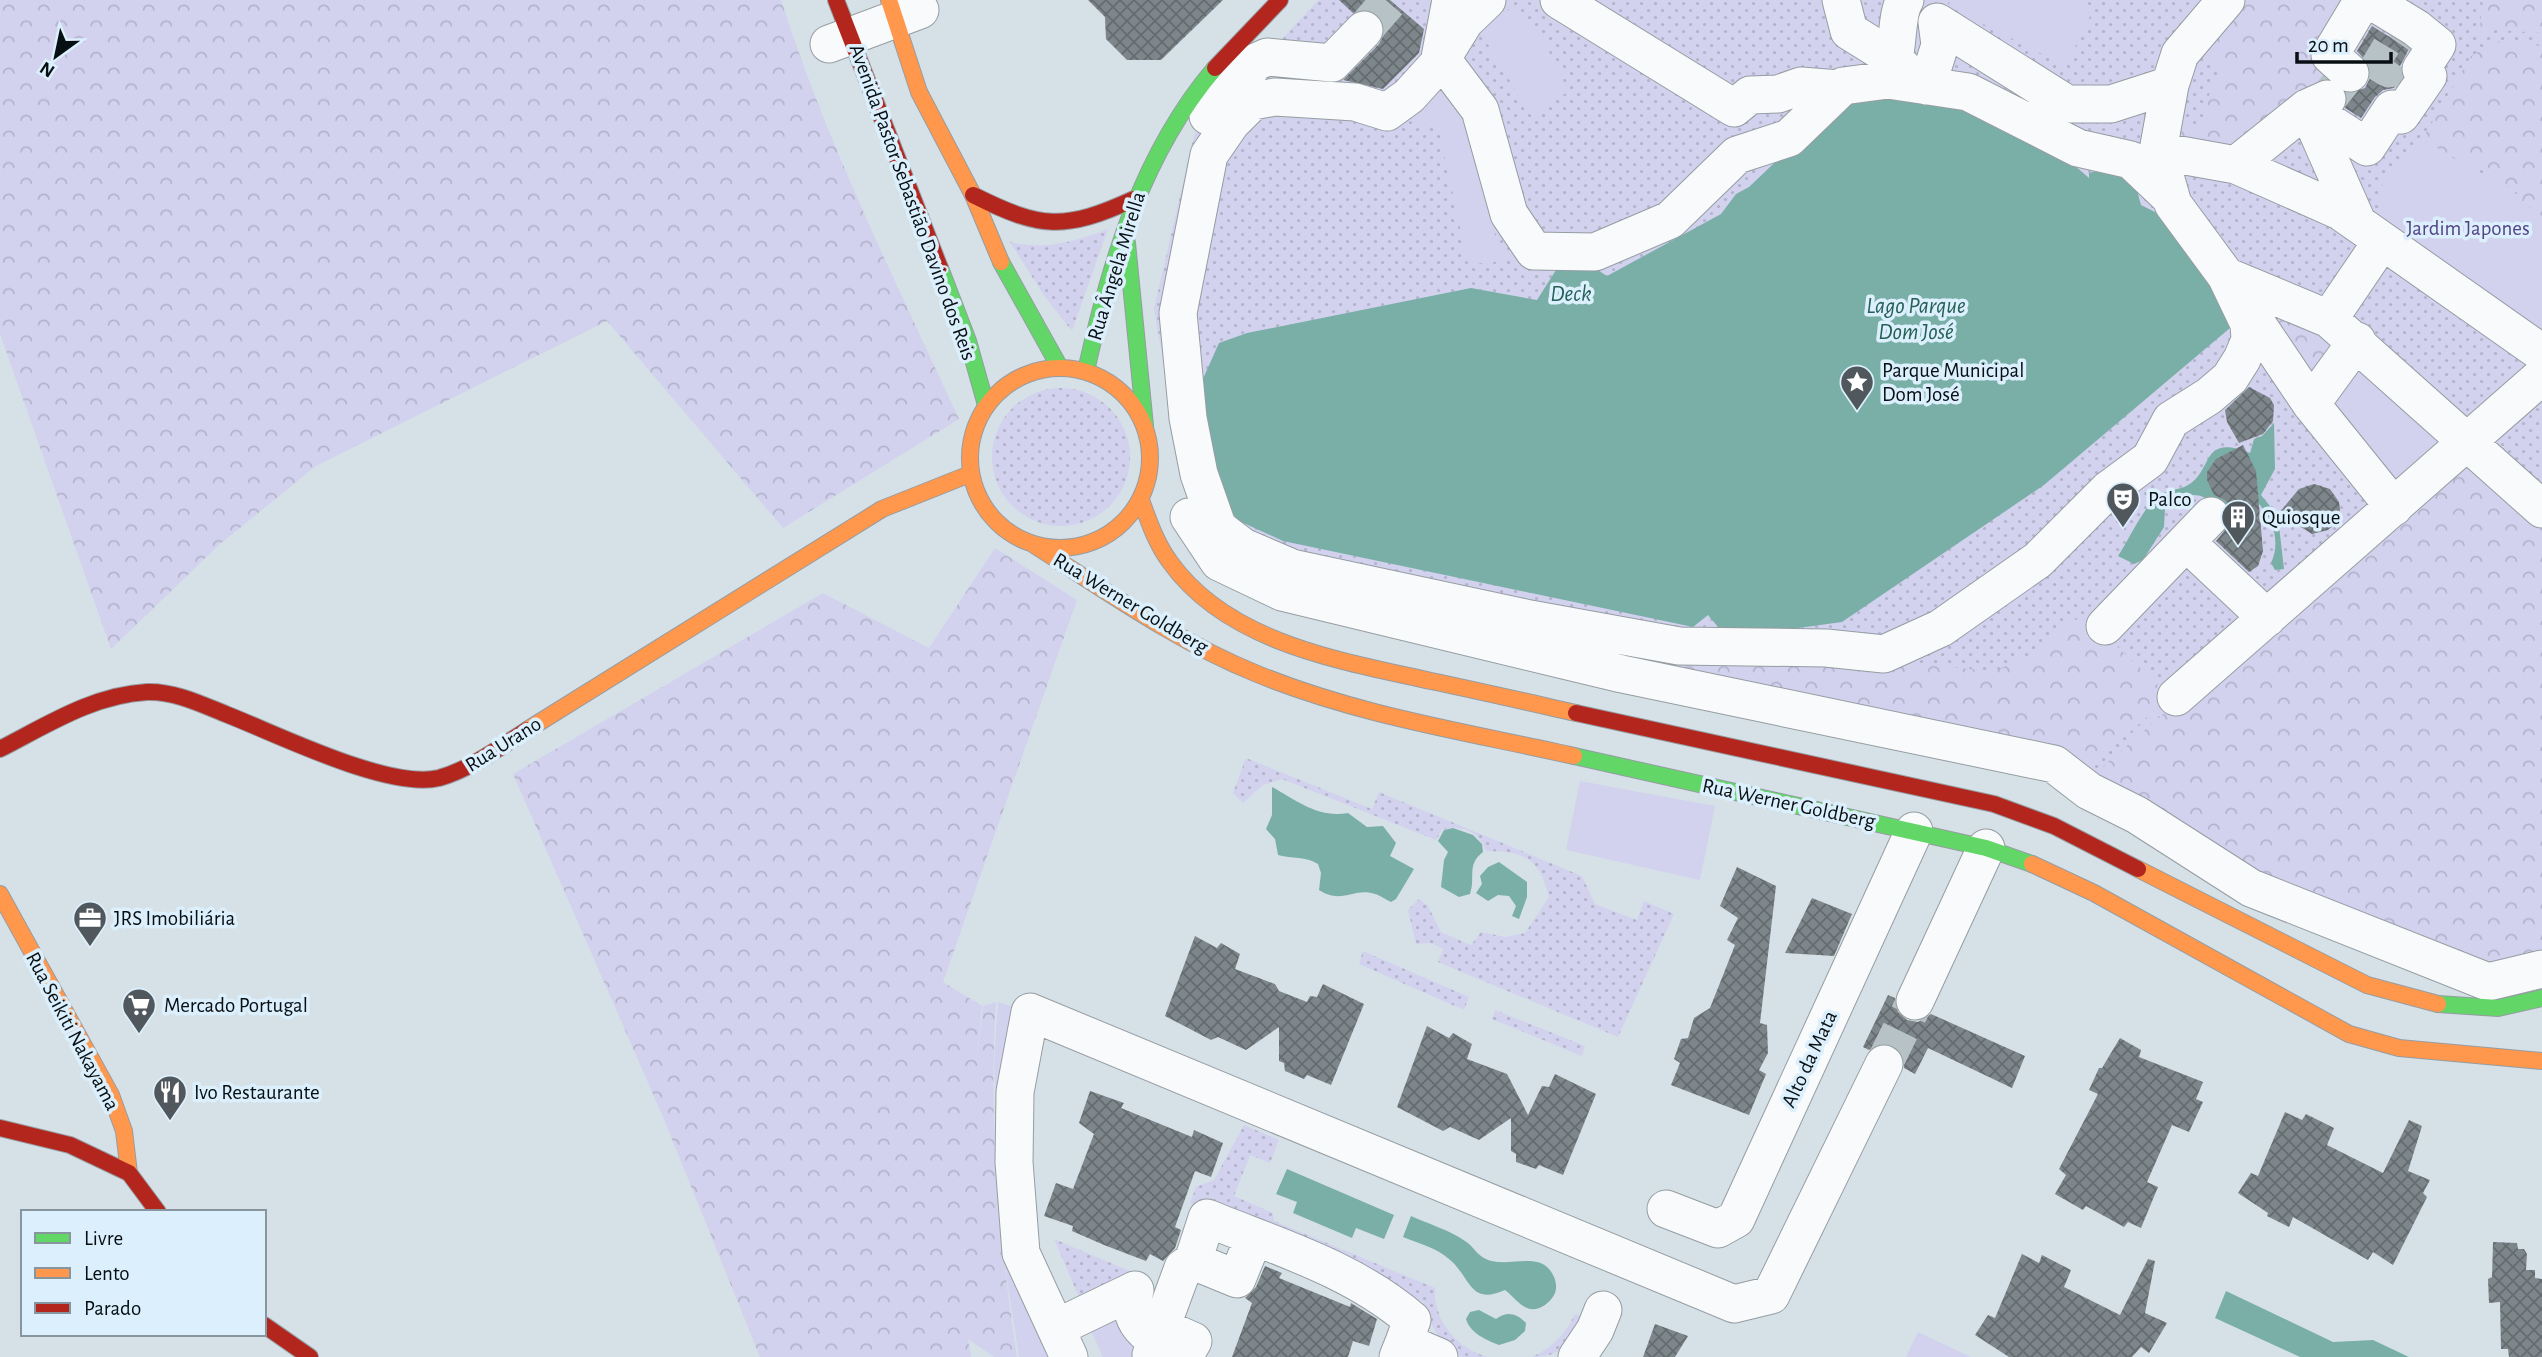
<svg xmlns="http://www.w3.org/2000/svg" width="2542" height="1357" font-family="'Alegreya Sans',sans-serif">
<style>
.grass{fill:url(#grass-dots)}
.forest{fill:url(#forest-crowns)}
.garden{fill:#d2d2ef}
.water{fill:#7aafa7}
.building{fill:url(#building-cross-hatch)}
.lines{fill:none;stroke-linecap:round;stroke-linejoin:round}
.street-tunnel{stroke:#b7c2c7;stroke-width:37;stroke-dasharray:37 18;stroke-linecap:butt}
.street-casing{stroke:#959da2;stroke-width:39}
.fast-casing{stroke:#959da2;stroke-width:18}
.slow-casing{stroke:#959da2;stroke-width:18}
.jam-casing{stroke:#959da2;stroke-width:18}
.street{stroke:#f9fafb;stroke-width:37}
.fast{stroke:#63d668;stroke-width:16}
.slow{stroke:#ff974d;stroke-width:16}
.jam{stroke:#b3261e;stroke-width:16}
.labels{text-anchor:middle;stroke-width:7;stroke-linejoin:round;paint-order:stroke}
.street-label{font-size:21px;fill:#080f13;stroke:#dbeffc}
.park-label{font-size:21px;fill:#554485;stroke:#dbeffc}
.poi-label{font-size:21px;fill:#080f13;stroke:#dbeffc;text-anchor:start}
.water-label{font-size:23px;font-style:italic;fill:#255f55;stroke:#dbeffc}
</style>
<defs>
<pattern id="grass-dots" width="8" height="8" patternUnits="userSpaceOnUse" patternTransform="scale(1.75)"><rect width="8" height="8" fill="#d2d2ef"/><path d="M2 2h.1M6 6h.1" fill="none" stroke="#b3b3cc" stroke-width="1.8" stroke-linecap="round"/></pattern>
<pattern id="forest-crowns" width="20" height="18" patternUnits="userSpaceOnUse" patternTransform="scale(1.75)"><rect width="20" height="18" fill="#d2d2ef"/><path d="M2 6a3 3 0 1 1 6 0M12 15a3 3 0 1 1 6 0" fill="none" stroke="#b3b3cc"/></pattern>
<pattern id="building-cross-hatch" width="8" height="8" patternUnits="userSpaceOnUse" patternTransform="scale(1.75)"><rect width="8" height="8" fill="#7d868a"/><path d="M0 0l8 8M0 8l8-8" fill="none" stroke="#646c70"/></pattern>
</defs>
<rect width="100%" height="100%" fill="#d6e1e7"/>
<path class="grass" d="M1318 0H2542V965L2092 789 1623 671 1190 514 1154 309 1194 135Z
M1108 229 1072 331 1045 297 1010 242C1045 250 1075 242 1108 229Z
M992 457a69 69 0 1 1 138 0a69 69 0 1 1-138 0Z
M1246 758 1372 809 1379 792 1582 876 1595 904 1637 920 1644 901 1674 914 1618 1037 1438 962 1443 949 1431 943 1416 944 1408 910 1419 899 1428 906 1441 932 1471 945 1481 932 1505 937 1525 933 1549 897C1539 857 1525 852 1486 851 1480 832 1460 823 1442 830L1436 840 1282 779 1263 785 1243 803 1233 793Z
M1363 951 1469 997 1464 1010 1359 964Z
M1495 1010 1585 1046 1582 1056 1492 1019Z
M1244 1125 1279 1140 1270 1163 1250 1155 1234 1196 1273 1213 1274 1221 1435 1288C1433 1320 1456 1348 1487 1357 1480 1357 1470 1357 1463 1357 1442 1352 1429 1321 1423 1302L1190 1203 1196 1187 1214 1180Z
M1054 1239 1151 1280 1085 1311Z
M1575 1314 1587 1318C1568 1342 1564 1357 1532 1357 1552 1348 1565 1334 1575 1314Z"/>
<path class="forest" d="M0 0H781C827 144 896 282 959 419L783 528 607 321 316 466 220 544 111 649 0 334Z
M2235 0H2357L2340 74 2332 84 2235 159 2163 153 2167 125 2201 128 2211 87 2222 70 2191 51Z
M2483 0H2542V33L2496 30 2479 36Z
M2495 41 2542 46V221L2515 191 2495 176 2446 154 2423 138 2471 56Z
M2231 280 2354 341 2312 400Z
M2468 448 2542 516V965L2489 978 2253 884 2084 783Z
M995 548 1077 600 943 982 982 1006 976 1066 983 1006 996 1002C988 1121 999 1240 1017 1357H994L968 1339 971 1357H760L663 1117 513 774 823 593 929 648Z
M1294 588 1881 661 1994 671 2028 656 2072 618 2101 631 2170 697 2080 776Z"/>
<path class="garden" d="M1951 0H2075L2093 10 2066 66 1948 6Z
M1510 9C1539 19 1554 65 1569 91L1531 115 1476 25Z
M1439 79 1475 136 1492 228 1507 261 1468 264 1438 126 1397 119Z
M2421 139 2473 170 2494 178 2513 192 2542 226V347L2382 235C2378 180 2379 176 2421 139Z
M2357 346 2463 441 2395 502 2315 403Z
M1580 781 1715 806 1700 880 1566 850Z
M998 1002 1028 1012 997 1122 994 1063Z
M1003 1254 1065 1357H1019Z
M1121 1301 1144 1357H1103L1085 1317Z
M1918 1332 1971 1357H1906Z"/>
<path class="water" d="M1863 95 1940 96 2058 151 2089 178V173L2129 162 2141 205 2163 216 2175 239 2208 278 2229 319 2230 328 2044 485 1842 622 1784 630 1724 634 1708 615 1693 627 1283 541 1239 521 1225 505 1206 434 1202 381 1219 343 1247 333 1471 288 1537 300 1568 251 1607 276 1721 214 1736 194 1749 187 1838 102Z
M2274 423 2275 469 2261 495 2274 511 2279 526 2284 569 2275 570 2271 563C2281 542 2273 518 2257 502 2207 531 2214 469 2165 509L2164 527 2143 560 2134 564 2118 556C2130 538 2141 511 2157 497 2166 489 2178 491 2188 485 2214 470 2200 433 2250 453L2254 439 2262 436Z
M1272 787C1298 801 1317 818 1348 813L1367 827 1383 826 1396 843 1390 856 1414 869 1396 899 1391 902C1386 900 1380 895 1375 894 1354 887 1342 905 1319 890L1321 873 1318 864C1305 856 1293 859 1278 855L1275 839 1266 829 1272 815Z
M1453 828 1473 835 1482 844 1483 852C1466 865 1476 877 1470 894L1459 897 1441 887 1444 860 1448 852 1438 841 1444 830Z
M1499 862 1527 882V897L1519 919 1512 916 1516 906 1509 896 1498 895 1488 901 1476 893 1482 884 1480 876 1488 867Z
M1287 1169 1394 1215 1384 1239 1356 1228 1352 1238 1293 1213 1297 1202 1276 1194Z
M1411 1216C1429 1224 1449 1230 1465 1241 1472 1245 1475 1252 1481 1256 1503 1273 1541 1246 1554 1277 1556 1282 1557 1287 1555 1293 1553 1298 1549 1302 1545 1305 1526 1317 1518 1300 1505 1290 1469 1306 1471 1277 1449 1259 1437 1248 1418 1243 1403 1237Z
M2226 1291 2333 1342 2373 1340 2409 1357H2300L2215 1318Z
M1479 1310 1496 1319C1507 1311 1516 1313 1526 1323L1525 1331 1515 1340 1499 1345C1486 1340 1470 1333 1466 1319L1470 1312Z"/>
<path class="building" d="M1088 0H1223L1161 60H1127L1106 39 1105 17Z
M1339 0H1390L1424 29 1419 53 1383 89 1343 80 1379 44 1384 34V25L1379 15 1370 10 1353 13Z
M2372 26 2409 49 2400 66 2402 77 2394 88 2383 90 2375 97 2361 118 2345 108 2347 94 2365 88 2370 78V66L2357 51Z
M2249 387 2270 398 2274 405 2273 421 2263 434 2239 443 2227 422 2225 410Z
M2243 445 2256 471 2263 551 2258 566 2249 572 2216 541 2238 514 2225 500 2214 495 2207 480V472L2216 459Z
M2314 484 2330 489 2339 502 2340 510 2334 525 2328 530 2312 534 2279 513 2299 489Z
M1737 867 1776 886 1760 1023 1767 1025 1768 1053 1759 1070 1766 1074 1749 1115 1671 1085 1680 1063 1674 1059 1681 1039 1688 1038 1694 1018 1710 1008 1735 945 1727 940 1738 918 1720 906Z
M1812 898 1852 914 1834 956 1785 953Z
M1195 936 1217 948 1221 943 1240 954 1235 969 1275 984 1279 991 1307 1002 1310 996 1317 997 1323 984 1364 1004 1331 1085 1307 1075 1304 1079 1285 1071 1284 1063 1279 1061V1027L1246 1050 1218 1037 1211 1040 1165 1016Z
M1888 995 1895 998 1898 1012 1907 1020 1918 1022 1931 1014 2025 1056 2012 1088 1928 1048 1915 1074 1904 1068 1902 1053 1894 1046 1882 1043 1869 1050 1863 1047Z
M1427 1026 1449 1038 1453 1033 1472 1044 1467 1059 1507 1074 1528 1115 1542 1086 1549 1087 1555 1074 1596 1094 1563 1175 1539 1165 1536 1169 1516 1162V1154L1511 1151V1118L1479 1140 1450 1127 1443 1131 1397 1107Z
M2120 1038 2141 1050 2139 1057 2203 1082 2196 1099 2203 1102 2189 1132 2172 1125 2147 1182 2158 1187 2141 1228 2128 1222 2124 1227 2086 1206 2083 1210 2055 1194 2066 1175 2059 1169 2098 1094 2089 1090 2099 1068H2102Z
M1090 1091 1124 1103 1121 1108 1192 1137 1194 1130 1223 1143 1211 1177 1195 1171 1175 1227 1181 1230 1175 1248 1163 1261 1150 1254 1146 1261 1104 1245 1072 1231 1073 1226 1044 1216 1056 1183 1073 1189 1094 1134 1079 1123Z
M2285 1112 2302 1120 2306 1114 2334 1128 2327 1145 2383 1173 2409 1120 2422 1126 2408 1171 2430 1180 2423 1193 2427 1197 2393 1265 2373 1252 2368 1260 2293 1217 2289 1227 2267 1216 2268 1213 2238 1193 2251 1173 2258 1176Z
M2493 1242 2517 1243 2518 1249H2524L2527 1254 2526 1270H2535V1278L2542 1279V1357H2509L2508 1349H2501L2500 1302 2489 1303 2488 1279 2492 1277Z
M2022 1254 2039 1263 2042 1255 2071 1270 2064 1287 2120 1315 2148 1259 2155 1261 2145 1313 2167 1323 2149 1353 2141 1347 2132 1357H2009L1975 1335 1988 1315 1995 1318Z
M1265 1266 1282 1273 1279 1278 1350 1307 1351 1303 1377 1319 1369 1346 1353 1341 1348 1357H1232L1252 1303 1245 1298 1256 1287Z
M1655 1324 1688 1336 1675 1357H1643Z"/>
<g class="lines">
<path class="street-tunnel" d="M1364 30 1390 0
M2330 96 2364 54 2389 69 2410 39
M1884 1064 1915 1001"/>
<g class="street-casing">
<path id="street" d="M1451 0 1439 63 1409 96 1387 112 1355 102 1275 97 1253 101 1231 123 1209 155 1178 313 1188 418 1199 474 1218 528 1243 547 1292 568 1530 619 1679 646 1826 648 1884 654 1941 628 2038 560 2108 490 2150 459 2171 420 2209 396 2230 378 2242 359 2250 340 2249 324 2226 276 2173 204 2158 151 2170 85 2180 54 2226 0
M1487 0 1465 21 1439 63 1447 66 1480 110 1509 214 1534 251 1595 252 1670 220 1737 155 1789 138 1843 86 1888 80 1968 92 2078 148 2131 160 2170 197
M1559 0 1734 108 1750 95 1778 94 1801 86 1839 89
M1841 0 1849 31 1894 59 1919 84
M829 44 920 10
M1894 59C1898 42 1897 12 1905 0
M2350 73 2330 55 2363 0
M1927 86 1940 45 1937 22 2067 104
M2307 108 2367 147 2392 109 2401 115 2428 76 2421 69 2437 45 2416 28 2370 0
M2307 108 2358 224
M2045 110 2067 104H2111L2170 85
M1208 116 1256 62 1267 57 1332 63 1364 30
M2158 151 2236 165 2340 211 2542 353
M2236 165 2307 108 2327 99
M2382 241 2329 319 2542 509
M2226 276 2329 319
M2247 309 2311 404 2394 507
M2311 404 2357 341
M1189 517 1219 562 1282 592 1622 674 2054 764 2089 791 2137 815 2251 888 2488 982 2542 969
M2186 542 2211 516
M2105 626 2186 542 2267 618
M2176 697 2542 376
M1915 1001 1986 848
M1666 1209 1718 1229 1736 1219 1914 831
M1193 1261 1237 1279 1254 1237
M1161 1327 1193 1341 1184 1357
M1056 1328 1135 1290C1128 1313 1137 1328 1156 1340
M1069 1357 1021 1253 1014 1162 1015 1092 1030 1012 1734 1304 1771 1295 1884 1064
M1156 1357 1151 1355 1183 1268 1193 1261 1207 1218C1278 1247 1353 1269 1412 1320L1404 1342
M1398 1357 1404 1342 1439 1357
M1577 1357 1595 1330 1603 1310"/>
</g>
<g class="fast-casing">
<path id="fast" d="M1127 243 1145 426
M1001 262 1059 366
M940 268 968 341 986 405
M1086 371C1110 263 1142 154 1215 68
M1574 756 1986 848 2032 864
M2438 1004 2498 1008 2542 998"/>
</g>
<g class="slow-casing">
<path id="slow" d="M889 0 919 92 973 195 1001 262
M970 458a90 90 0 1 1 180 0a90 90 0 1 1-180 0Z
M1141 500C1149 522 1156 543 1170 562 1228 643 1341 661 1431 681 1479 691 1527 702 1576 713
M1034 545C1105 590 1176 641 1255 673 1356 715 1467 732 1574 756
M527 730 882 509 970 474
M2032 864 2094 893 2349 1034 2399 1048 2542 1061
M2138 869 2367 985 2438 1004
M0 894 111 1095 124 1131 129 1173"/>
</g>
<g class="jam-casing">
<path id="jam" d="M836 0 940 268
M1215 68 1280 0
M973 195C1041 229 1064 231 1134 199
M1576 713 1994 804 2054 826 2138 869
M0 749C47 725 93 695 147 692 175 691 203 705 228 715 279 735 389 790 439 778 471 769 500 747 527 730
M0 1128 70 1145 129 1173 158 1212
M264 1325 310 1357"/>
</g>
<use href="#street" class="street"/>
<use href="#fast" class="fast"/>
<use href="#slow" class="slow"/>
<use href="#jam" class="jam"/>
</g>
<defs>
<g id="sight-pin" transform="scale(1.75)"><path d="M0 17L-7.5 6A9.5 9.5 0 1 1 7.5 6Z" fill="#50585d" stroke="#dbeffc"/><path d="M0-6L1.8-2.2L6-1.7L2.9 1.2L3.7 5.4L0 3.3L-3.7 5.4L-2.9 1.2L-6-1.7L-1.8-2.2Z" fill="#fff"/></g>
<g id="theatre-pin" transform="scale(1.75)"><path d="M0 17L-7.5 6A9.5 9.5 0 1 1 7.5 6Z" fill="#50585d" stroke="#dbeffc"/><path d="M-5-5.5Q0-4 5-5.5V0Q5 5 0 6Q-5 5-5 0ZM-3.3-2.5H-1v1.5H-3.3ZM1-2.5H3.3v1.5H1ZM-2.8 1Q0 5.5 2.8 1Z" fill="#fff"/></g>
<g id="building-pin" transform="scale(1.75)"><path d="M0 17L-7.5 6A9.5 9.5 0 1 1 7.5 6Z" fill="#50585d" stroke="#dbeffc"/><path d="M-4-6H4V6H1V3H-1V6H-4ZM-2.5-4.3h1.7v1.8h-1.7ZM.8-4.3h1.7v1.8H.8ZM-2.5-1h1.7V.8h-1.7ZM.8-1h1.7V.8H.8Z" fill="#fff"/></g>
<g id="office-pin" transform="scale(1.75)"><path d="M0 17L-7.5 6A9.5 9.5 0 1 1 7.5 6Z" fill="#50585d" stroke="#dbeffc"/><path d="M-6-3h4V-5.5h4V-3h4V5H-6ZM-1-4.5V-3h2v-1.5ZM-6 0V1H6V0Z" fill="#fff"/></g>
<g id="supermarket-pin" transform="scale(1.75)"><path d="M0 17L-7.5 6A9.5 9.5 0 1 1 7.5 6Z" fill="#50585d" stroke="#dbeffc"/><path d="M-6-5.5h2.5l.6 2H6L4.5 2H-2.5L-4.4-4H-6ZM-1.5 3.2a1.3 1.3 0 1 0 .1 0ZM3 3.2a1.3 1.3 0 1 0 .1 0Z" fill="#fff"/></g>
<g id="restaurant-pin" transform="scale(1.75)"><path d="M0 17L-7.5 6A9.5 9.5 0 1 1 7.5 6Z" fill="#50585d" stroke="#dbeffc"/><path d="M-5-6h1v4h1v-4h1v4h1v-4h1v5L-1.5 .5V6h-2V.5L-5-1ZM5-6V6H3V1.5H1.5Q1.5-4 5-6Z" fill="#fff"/></g>
</defs>
<g fill-rule="evenodd">
<use href="#sight-pin" x="1857" y="382"/>
<use href="#theatre-pin" x="2123" y="499"/>
<use href="#building-pin" x="2238" y="517"/>
<use href="#office-pin" x="90" y="918"/>
<use href="#supermarket-pin" x="139" y="1005"/>
<use href="#restaurant-pin" x="170" y="1092"/>
</g>
<g class="labels">
<g class="street-label">
<text transform="translate(913 202) rotate(70)" y="7">Avenida Pastor Sebastião Davino dos Reis</text>
<text transform="translate(1116 266) rotate(-73)" y="7">Rua Ângela Mirella</text>
<text transform="translate(1131 603) rotate(31)" y="7">Rua Werner Goldberg</text>
<text transform="translate(503 744) rotate(-32)" y="7">Rua Urano</text>
<text transform="translate(1789 803) rotate(12)" y="7">Rua Werner Goldberg</text>
<text transform="translate(73 1031) rotate(62)" y="7">Rua Seikiti Nakayama</text>
<text transform="translate(1809 1059) rotate(-65)" y="7">Alto da Mata</text>
</g>
<g class="park-label">
<text x="2468" y="235">Jardim Japones</text>
</g>
<g class="poi-label">
<text x="1882" y="377">Parque Municipal<tspan x="1882" dy="24">Dom José</tspan></text>
<text x="2148" y="506">Palco</text>
<text x="2262" y="524">Quiosque</text>
<text x="114" y="925">JRS Imobiliária</text>
<text x="164" y="1012">Mercado Portugal</text>
<text x="194" y="1099">Ivo Restaurante</text>
</g>
<g class="water-label">
<text x="1571" y="301">Deck</text>
<text x="1916" y="313">Lago Parque<tspan x="1916" dy="26">Dom José</tspan></text>
</g>
</g>
<rect x="21" y="1210" width="245" height="126" fill="#dbeffc" stroke="#87959f" stroke-width="2"/>
<rect x="35" y="1233" width="35" height="10" fill="#63d668" stroke="#87959f" stroke-width="2"/>
<text x="84" y="1245" font-size="21" fill="#080f13">Livre</text>
<rect x="35" y="1268" width="35" height="10" fill="#ff974d" stroke="#87959f" stroke-width="2"/>
<text x="84" y="1280" font-size="21" fill="#080f13">Lento</text>
<rect x="35" y="1303" width="35" height="10" fill="#b3261e" stroke="#87959f" stroke-width="2"/>
<text x="84" y="1315" font-size="21" fill="#080f13">Parado</text>
<g transform="translate(56 56) rotate(213)" stroke="#dbeffc" stroke-width="5" paint-order="stroke">
<path d="M0-5L12 26L0 18L-12 26Z" fill="#080f13"/>
<text y="-10" font-size="19" font-weight="bold" text-anchor="middle" fill="#080f13">N</text>
</g>
<path d="M2297 52v10h94v-10" fill="none" stroke="#080f13" stroke-width="3.5"/>
<text x="2308" y="52" font-size="21" fill="#080f13" stroke="#dbeffc" stroke-width="5" paint-order="stroke">20 m</text>
</svg>
